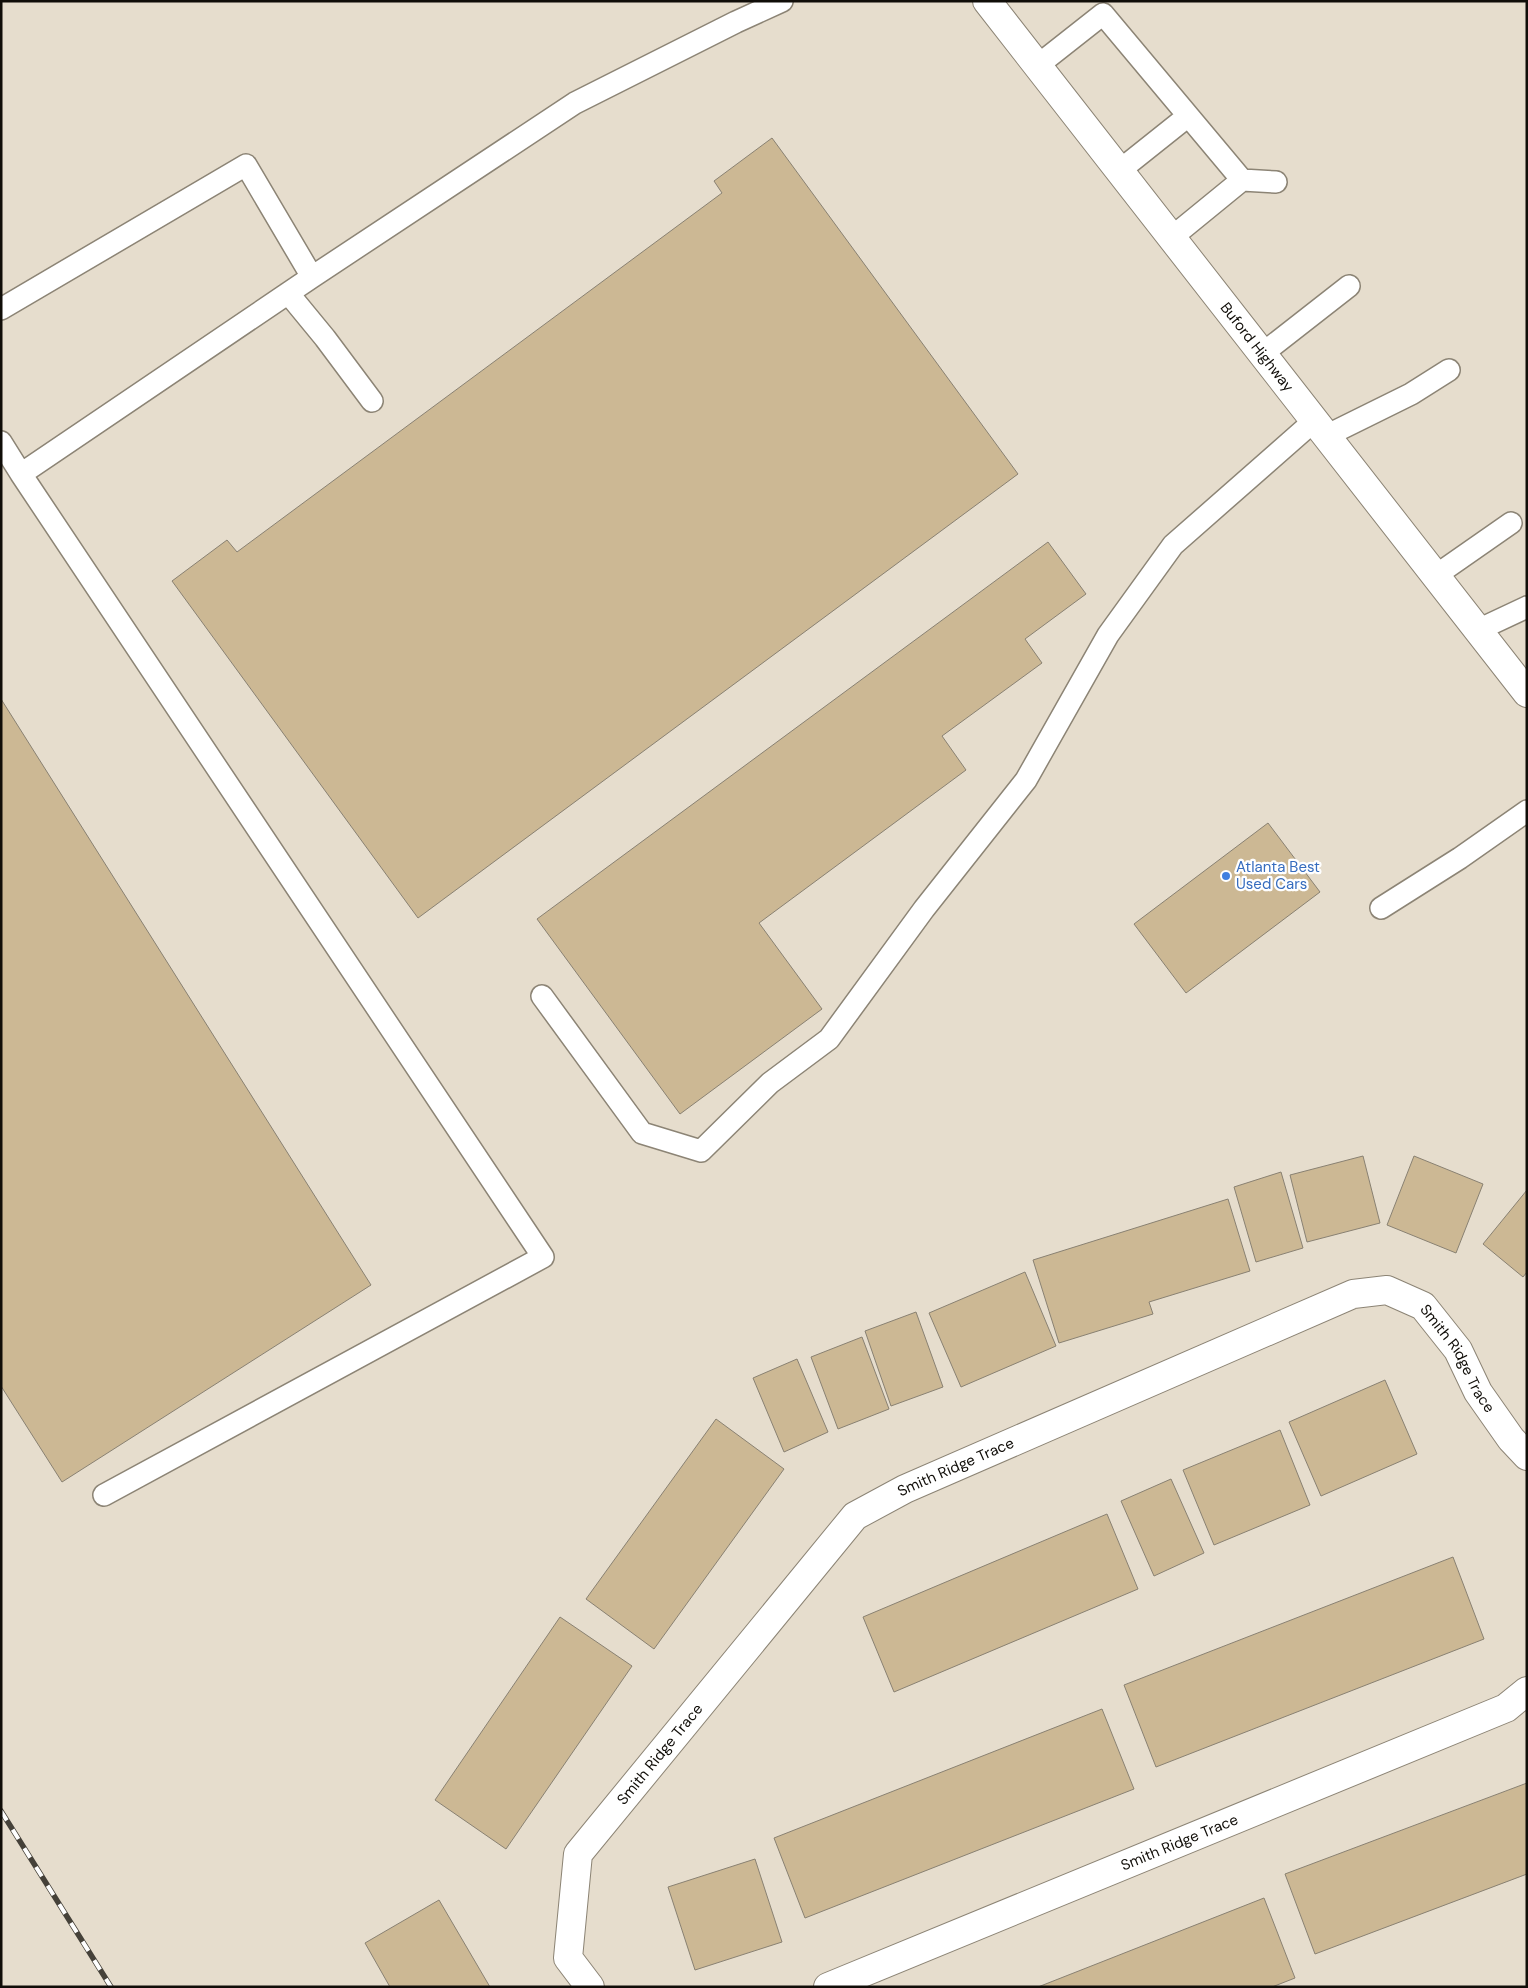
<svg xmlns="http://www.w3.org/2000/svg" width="1528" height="1988" font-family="'DM Sans',sans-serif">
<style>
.building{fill:#ccb894;stroke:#898172}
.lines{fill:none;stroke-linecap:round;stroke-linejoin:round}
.service-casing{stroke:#8c8475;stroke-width:24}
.minor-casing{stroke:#8c8475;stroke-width:30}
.primary-casing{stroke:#8c8475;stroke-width:30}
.service{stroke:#fff;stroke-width:21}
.minor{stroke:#fff;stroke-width:28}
.primary{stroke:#fff;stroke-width:28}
.rail-casing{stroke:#454139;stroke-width:5.5}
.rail{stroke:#fff;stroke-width:4;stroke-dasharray:11;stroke-linecap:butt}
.shop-dot{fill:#3f7fe0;stroke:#fff;stroke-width:2}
.labels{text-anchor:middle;stroke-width:4.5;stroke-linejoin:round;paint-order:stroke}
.street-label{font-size:15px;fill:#100d08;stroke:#fff}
.shop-label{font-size:15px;fill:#366cbe;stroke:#fff;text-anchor:start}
</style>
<rect width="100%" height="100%" fill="#e6ddcd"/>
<path class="building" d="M772 138 1018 474 418 918 172 581 227 540 237 552 722 193 714 181Z
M1048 542 1086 594 1025 639 1042 663 942 736 966 770 759 923 822 1009 680 1114 537 919Z
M1 699 371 1285 62 1482 1 1386Z
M1268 823 1320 892 1186 993 1134 924Z
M1363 1156 1380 1223 1307 1242 1290 1175Z
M1414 1156 1483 1184 1456 1253 1387 1225Z
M1281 1172 1303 1248 1256 1262 1234 1187Z
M1527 1190V1272L1523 1277 1483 1244Z
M1228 1199 1250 1271 1149 1302 1153 1314 1059 1343 1033 1260Z
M1025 1272 1056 1346 961 1387 929 1313Z
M916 1312 943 1387 891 1406 865 1331Z
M862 1337 889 1409 838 1429 811 1357Z
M797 1359 828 1432 784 1452 753 1378Z
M1385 1380 1417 1454 1321 1496 1289 1422Z
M716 1419 784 1469 654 1649 586 1599Z
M1280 1430 1310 1505 1214 1545 1183 1470Z
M1171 1479 1204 1553 1154 1576 1121 1501Z
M1107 1514 1138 1589 894 1692 863 1617Z
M1453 1557 1484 1639 1156 1767 1124 1685Z
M560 1617 632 1666 506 1849 435 1800Z
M1102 1709 1134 1789 805 1918 774 1838Z
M1527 1783V1874L1315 1954 1285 1874Z
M755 1859 782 1942 695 1970 668 1887Z
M1264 1898 1295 1978 1272 1987H1038Z
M439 1900 490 1987H390L365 1943Z"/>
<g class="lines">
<g class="service-casing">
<path id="service" d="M1037 66 1103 14 1242 180
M1119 171 1188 116
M1171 238 1242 180 1276 182
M288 293 325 338 372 401
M1 309 246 165 312 277
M1262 354 1349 286
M1326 436 1411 394 1449 370
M1 442 21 474
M1435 576 1511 523
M1478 630 1527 607
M1381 908 1460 858 1527 811
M542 996 642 1133 701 1151 770 1083 829 1039 924 909 1026 780 1108 635 1173 545 1314 421
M104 1495 543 1257 21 474 312 277 575 103 736 22 782 1"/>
</g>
<g class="minor-casing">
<g id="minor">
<path id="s1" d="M590 1987 568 1958 578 1854 855 1516 905 1489 1353 1294 1387 1290 1423 1306 1458 1350 1478 1392 1511 1439 1527 1456"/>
<path id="s2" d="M828 1987 1506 1708 1527 1691"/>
</g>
</g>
<g class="primary-casing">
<g id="primary">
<path id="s3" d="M987 1 1527 693"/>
</g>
</g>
<use href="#service" class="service"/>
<use href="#minor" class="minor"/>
<use href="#primary" class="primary"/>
<g class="rail-casing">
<path id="rail" d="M1 1811 111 1987"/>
</g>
<use href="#rail" class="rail"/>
</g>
<circle class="shop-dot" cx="1226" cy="876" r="5"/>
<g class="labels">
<g class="street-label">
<text dy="5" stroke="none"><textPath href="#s3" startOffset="439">Buford Highway</textPath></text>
<text dy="5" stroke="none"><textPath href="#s1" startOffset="1260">Smith Ridge Trace</textPath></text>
<text dy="5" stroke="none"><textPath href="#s1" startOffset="690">Smith Ridge Trace</textPath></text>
<text dy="5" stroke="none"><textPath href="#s1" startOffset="270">Smith Ridge Trace</textPath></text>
<text dy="5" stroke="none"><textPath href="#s2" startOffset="380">Smith Ridge Trace</textPath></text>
</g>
<g class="shop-label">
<text x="1236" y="872">Atlanta Best<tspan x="1236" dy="17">Used Cars</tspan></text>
</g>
</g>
<rect width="1528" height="1988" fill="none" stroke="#100d08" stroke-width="5"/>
</svg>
